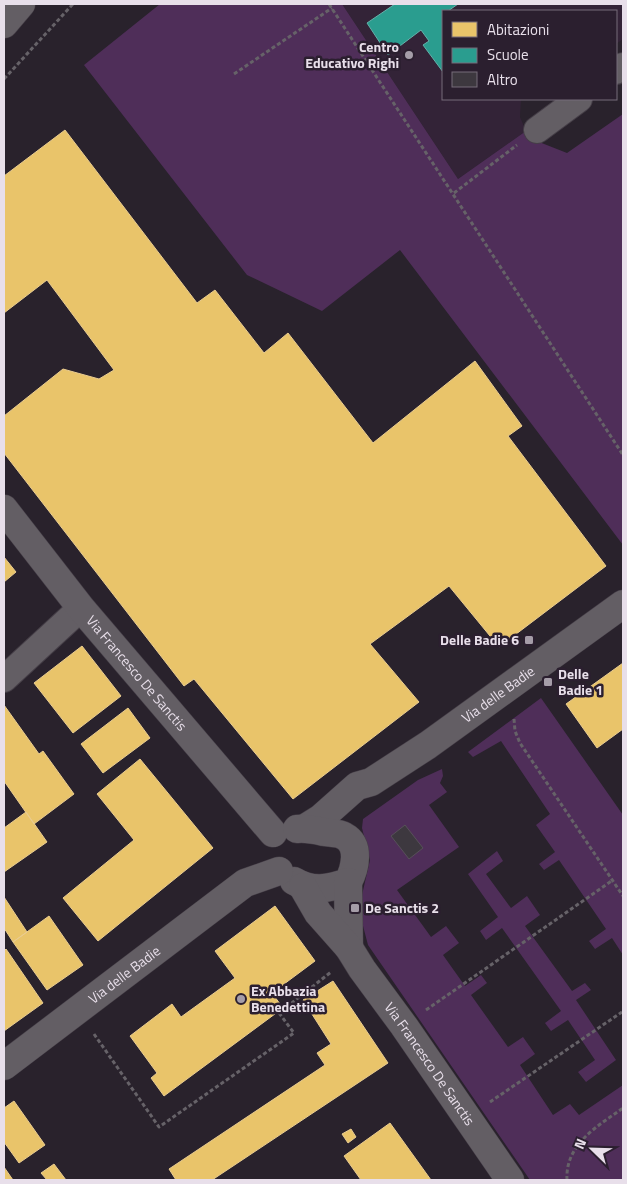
<svg xmlns="http://www.w3.org/2000/svg" width="627" height="1184" font-family="'Titillium Web',sans-serif">
<style>
.built{fill:#332337}
.green{fill:#4f2e59}
.homes{fill:#e9c46a;stroke:#e9cc90}
.schools{fill:#2a9d8f;stroke:#63b1aa}
.building{fill:#3d383f;stroke:#575059}
.lines{fill:none;stroke-linecap:round;stroke-linejoin:round}
.minor-casing{stroke:#453e47;stroke-width:28}
.tertiary-casing{stroke:#453e47;stroke-width:29}
.path{stroke:#666268;stroke-width:3;stroke-dasharray:4 2.5;stroke-linecap:butt}
.minor{stroke:#635e64;stroke-width:26}
.tertiary{stroke:#635e64;stroke-width:28}
.poi-dot{fill:#a59da8;stroke:#2b1f2f;stroke-width:2}
.labels{text-anchor:middle;stroke-width:5;stroke-linejoin:round;paint-order:stroke}
.poi-label{font-size:14px;font-weight:bold;fill:#e8dfea;stroke:#2b1f2f;text-anchor:start}
.street-label{font-size:14px;fill:#e8dfea;stroke:#2b1f2f}
</style>
<rect width="100%" height="100%" fill="#29222c"/>
<path class="built" d="M342 4H623V39L616 44V11H443V99H521L520 117 526 131 458 179Z"/>
<path class="green" d="M160 4H342L458 179 526 131 534 140 567 153 623 114V545L400 250 322 311 247 275 84 65Z
M541 698 623 815V955L612 938 595 949 589 941 606 929 559 860 544 870 539 864 555 852 536 825 550 814 501 741 473 757 468 752Z
M442 769 443 776 440 783 447 792 429 805 459 847 397 890 431 937 446 926 459 943 443 955 465 986 481 975 487 983 471 995 508 1047 523 1037 535 1054 520 1065 553 1115 570 1104 579 1115 623 1085V1180H530L368 945 362 922V895L370 860 362 828 363 819 418 780Z
M497 851 503 861 486 874 511 908 527 896 540 915 525 926 572 991 585 983 591 990 576 1000 616 1060 586 1082 578 1072 595 1060 568 1020 551 1031 545 1023 561 1011 502 928 486 940 480 931 498 917 468 874Z"/>
<path class="homes" d="M65 130 197 303 215 290 264 353 288 333 373 443 475 361 522 426 508 436 606 566 499 647 449 586 370 644 419 702 293 799 194 679 184 686 4 453V416L63 369 99 379 114 370 47 280 4 313V176Z
M4 557 16 572 4 582Z
M82 646 121 696 73 733 34 683Z
M623 663V729L597 748 566 704Z
M4 705 39 754 43 751 74 794 34 824 4 781Z
M128 708 150 738 103 773 81 744Z
M140 759 213 848 98 941 63 898 134 840 97 794Z
M26 812 47 842 4 872V828Z
M4 897 27 932 13 942 4 928Z
M275 906 315 961 272 993 283 1008 164 1096 151 1078 157 1073 130 1036 172 1004 181 1017 235 978 215 951Z
M49 916 83 965 47 990 13 942Z
M6 949 43 1003 4 1031V951Z
M333 981 388 1063 212 1180H176L169 1169 325 1065 317 1053 331 1044 303 1000Z
M14 1101 45 1145 19 1163 4 1142V1108Z
M390 1123 431 1180H361L344 1156Z
M351 1129 356 1137 348 1143 342 1134Z
M54 1164 66 1180H47L41 1173Z
M4 1167 13 1180H4Z"/>
<path class="schools" d="M395 4H458L448 11H443V72L423 45 429 41 421 30 388 55 367 23Z"/>
<path class="building" d="M405 825 423 848 409 859 391 836Z"/>
<g class="lines">
<g class="minor-casing">
<path id="minor" d="M616 71 623 66
M537 130 579 99
M4 679 81 608"/>
</g>
<g class="tertiary-casing">
<g id="tertiary">
<path d="M4 24 21 4"/>
<path id="s1" d="M4 509 81 608 273 833"/>
<path id="s2" d="M305 828 321 818 357 786 371 782 428 745 623 604"/>
<path d="M294 881C312 892 328 889 348 882 355 869 361 845 344 836 339 833 330 833 324 832 315 830 306 828 297 829"/>
<path d="M348 882 349 948"/>
<path id="s3" d="M303 887 318 913 349 948 362 969 404 1026 510 1180"/>
<path id="s4" d="M4 1066 245 883 279 871"/>
</g>
</g>
<path class="path" d="M329 4 623 455
M234 74 332 8
M4 79 73 4
M454 193 517 145
M514 719 515 731 520 743 623 896
M426 1010 613 880
M94 1034 159 1127 294 1033 279 1013 331 972
M490 1102 622 1012
M567 1180C565 1144 598 1126 623 1108"/>
<use href="#minor" class="minor"/>
<use href="#tertiary" class="tertiary"/>
</g>
<g class="poi-dot">
<circle cx="409" cy="55" r="5"/>
<rect x="524" y="635" width="10" height="10" rx="2.5"/>
<rect x="543" y="677" width="10" height="10" rx="2.5"/>
<rect x="350" y="903" width="10" height="10" rx="2.5"/>
<circle cx="241" cy="999" r="5"/>
</g>
<g class="labels">
<g class="poi-label">
<text x="399" y="52" text-anchor="end">Centro<tspan x="399" dy="16">Educativo Righi</tspan></text>
<text x="519" y="645" text-anchor="end">Delle Badie 6</text>
<text x="558" y="679">Delle<tspan x="558" dy="16">Badie 1</tspan></text>
<text x="365" y="913">De Sanctis 2</text>
<text x="251" y="996">Ex Abbazia<tspan x="251" dy="16">Benedettina</tspan></text>
</g>
<g class="street-label">
<text dy="5" stroke="none"><textPath href="#s1" startOffset="211">Via Francesco De Sanctis</textPath></text>
<text dy="5" stroke="none"><textPath href="#s2" startOffset="236">Via delle Badie</textPath></text>
<text dy="5" stroke="none"><textPath href="#s4" startOffset="151">Via delle Badie</textPath></text>
<text dy="5" stroke="none"><textPath href="#s3" startOffset="218">Via Francesco De Sanctis</textPath></text>
</g>
</g>
<rect width="627" height="1184" fill="none" stroke="#e8dfea" stroke-width="10"/>
<rect x="442" y="10" width="175" height="90" fill="#2b1f2f" stroke="#776c7a"/>
<rect x="452" y="22" width="25" height="15" fill="#e9c46a" stroke="#776c7a"/>
<text x="487" y="35" font-size="15" fill="#e8dfea">Abitazioni</text>
<rect x="452" y="48" width="25" height="15" fill="#2a9d8f" stroke="#776c7a"/>
<text x="487" y="60" font-size="15" fill="#e8dfea">Scuole</text>
<rect x="452" y="72" width="25" height="15" fill="#3d383f" stroke="#776c7a"/>
<text x="487" y="85" font-size="15" fill="#e8dfea">Altro</text>
<g transform="translate(592 1149) rotate(293)" stroke="#2b1f2f" stroke-width="4" paint-order="stroke">
<path d="M0-4L9 19L0 12L-9 19Z" fill="#e8dfea"/>
<text y="-8" font-size="14" font-weight="bold" text-anchor="middle" fill="#e8dfea">N</text>
</g>
</svg>
